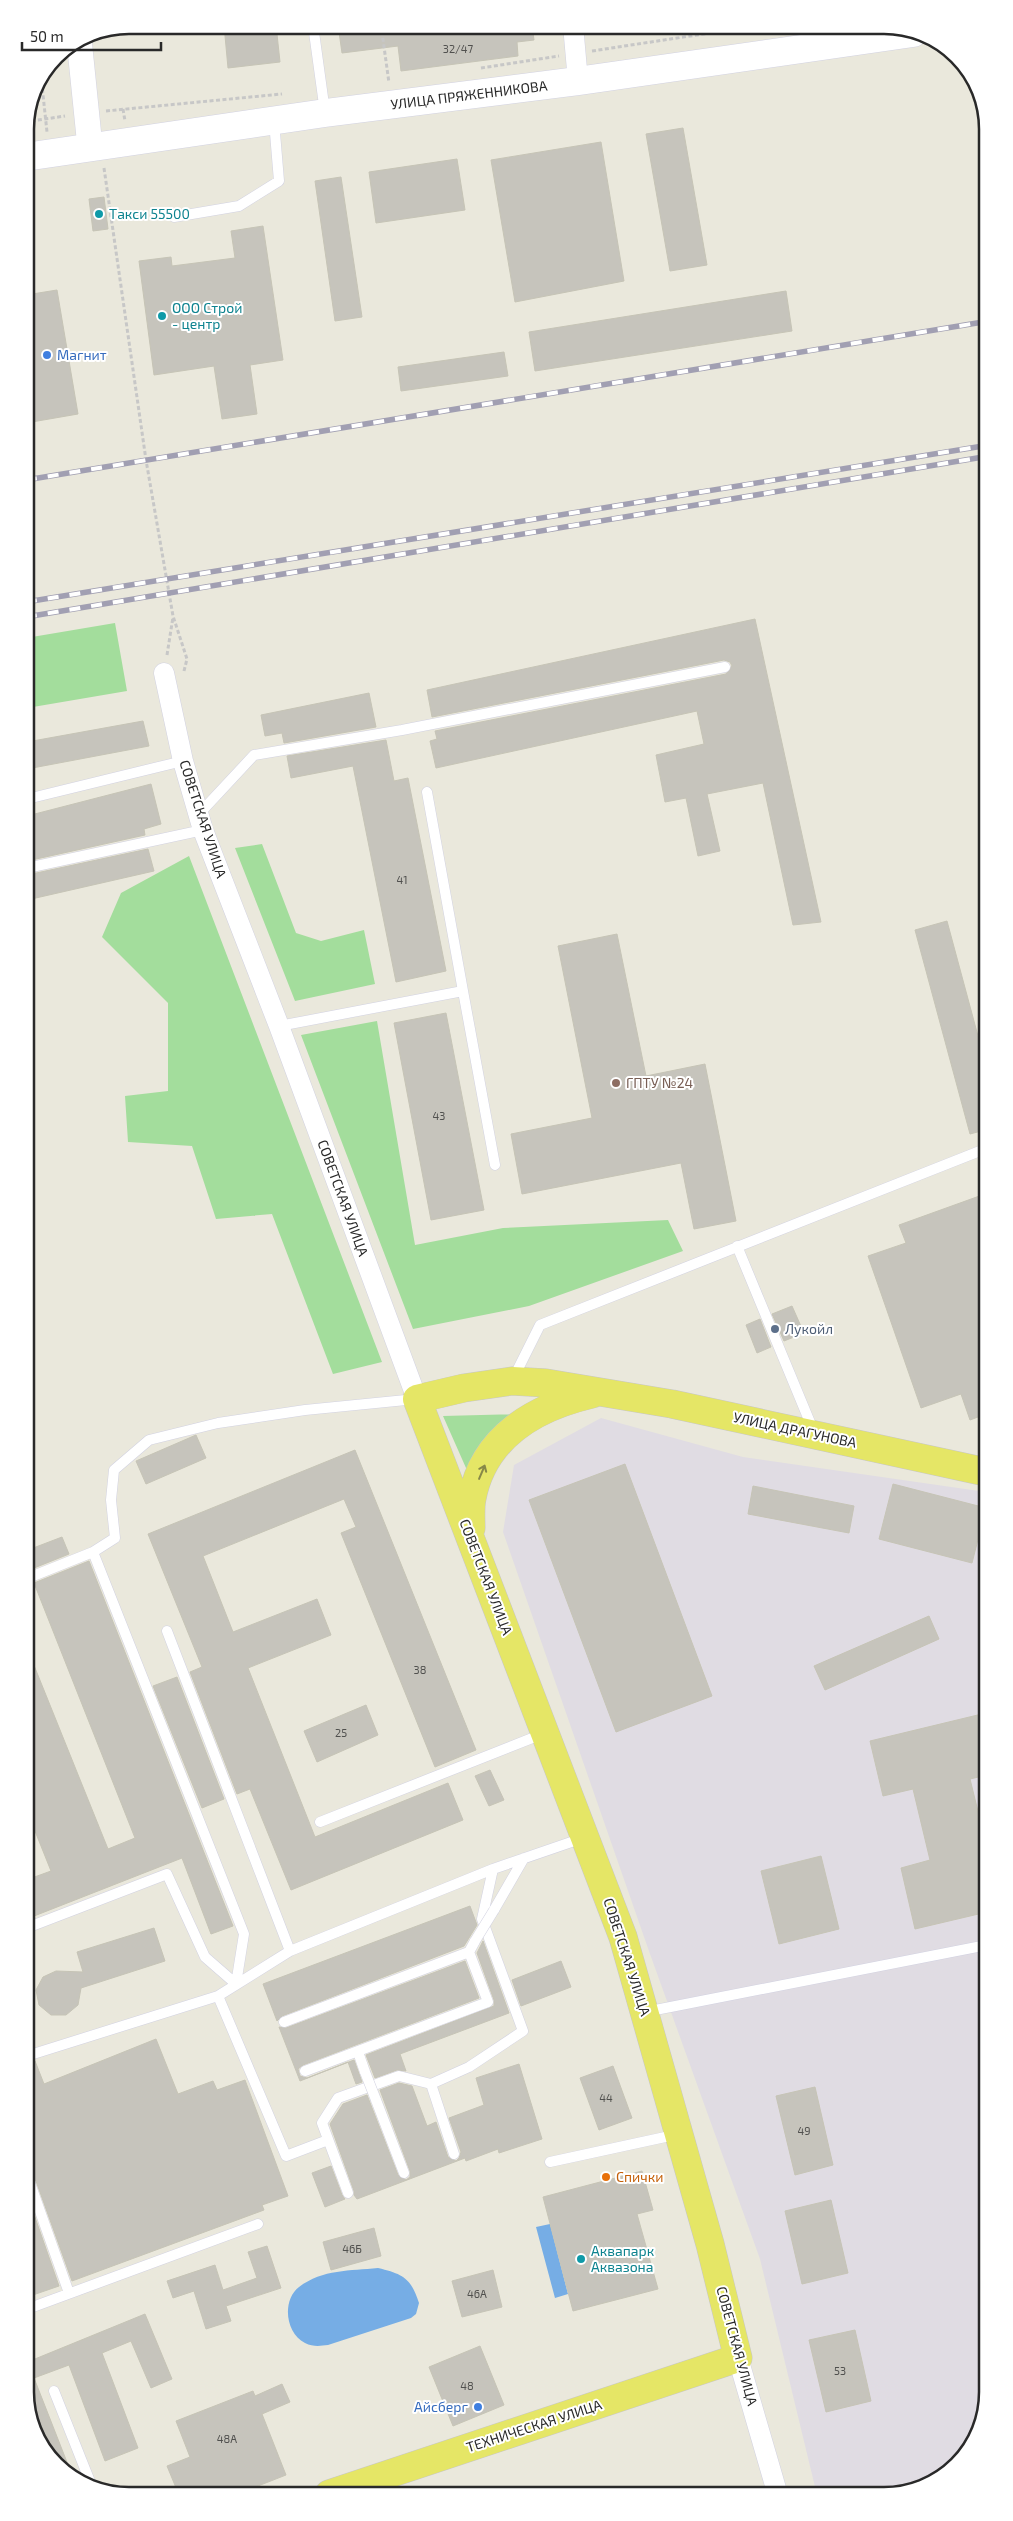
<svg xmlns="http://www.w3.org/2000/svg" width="1013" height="2521" font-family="'Exo 2',sans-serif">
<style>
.industrial{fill:#e0dce3}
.green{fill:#a3dd9c}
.water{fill:#76ade5}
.building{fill:#c6c4bc;stroke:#c6c4b6}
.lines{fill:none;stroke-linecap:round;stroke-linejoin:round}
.service-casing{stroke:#d2d2e1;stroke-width:11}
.minor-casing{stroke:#d2d2e1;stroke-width:21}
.tertiary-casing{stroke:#d2d2e1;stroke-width:26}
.secondary-casing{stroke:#d2d2e1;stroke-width:29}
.primary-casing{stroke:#c7c7c7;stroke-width:29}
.path{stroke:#c7c7c7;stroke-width:3;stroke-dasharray:4 2.5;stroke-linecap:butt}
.service{stroke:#fff;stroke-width:10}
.minor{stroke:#fff;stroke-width:20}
.tertiary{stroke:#fff;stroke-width:25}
.secondary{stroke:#fff;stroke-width:28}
.primary{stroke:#e5e666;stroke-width:28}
.rail-casing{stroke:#a19fb2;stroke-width:5.5}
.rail{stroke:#fff;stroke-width:4;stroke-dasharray:11;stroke-linecap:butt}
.service-bridge-casing{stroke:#d2d2e1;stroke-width:11;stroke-linecap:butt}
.service-bridge{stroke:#fff;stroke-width:10}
.oneway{stroke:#878848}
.culture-dot{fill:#0f9aa8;stroke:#fff;stroke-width:2}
.shop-dot{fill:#3f7fe0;stroke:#fff;stroke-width:2}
.education-dot{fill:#8d6e63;stroke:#fff;stroke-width:2}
.service-dot{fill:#5c6f8a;stroke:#fff;stroke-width:2}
.food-dot{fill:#e8710a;stroke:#fff;stroke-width:2}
.labels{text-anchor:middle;stroke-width:4;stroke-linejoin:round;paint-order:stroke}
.number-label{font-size:11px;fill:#50504e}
.street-label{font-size:14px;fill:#292929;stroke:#fff}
.culture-label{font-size:14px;fill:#0d838f;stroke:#fff;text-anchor:start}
.shop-label{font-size:14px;fill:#366cbe;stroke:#fff;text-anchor:start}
.education-label{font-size:14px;fill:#785e54;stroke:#fff;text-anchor:start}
.service-label{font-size:14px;fill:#4e5e75;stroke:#fff;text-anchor:start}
.food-label{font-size:14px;fill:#c56008;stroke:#fff;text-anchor:start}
.rim{fill:none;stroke:#292929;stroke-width:2.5}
</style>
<rect width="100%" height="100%" fill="#eae8dc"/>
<path class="industrial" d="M601 1418 743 1457 986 1492 988 2393 967 2455 918 2491H816L760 2259 650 1954 503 1532 514 1465Z"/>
<path class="green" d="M115 623 127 691 27 708 26 638Z
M262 844 296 933 321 941 364 930 375 984 295 1001 235 848Z
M189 856 382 1362 333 1374 272 1214 216 1219 192 1146 128 1142 125 1096 168 1091V1003L102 937 121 893Z
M377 1021 415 1245 503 1228 668 1220 683 1251 529 1306 413 1329 301 1035Z
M525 1414 470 1477 443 1416Z"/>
<path class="water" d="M550 2224 568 2294 555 2298 536 2227Z
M378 2268C403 2274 411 2278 419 2303L416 2314 411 2318 328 2345C320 2346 313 2347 305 2343 285 2333 282 2300 299 2287 323 2269 350 2271 378 2268Z"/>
<path class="building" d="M224 25H276L280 62 228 68Z
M426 25H532L534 40 517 42 518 56 401 71 398 46 342 53 339 32 370 28 371 32Z
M683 128 707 265 670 271 646 134Z
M601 142 624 281 515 302 491 160Z
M457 159 465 210 376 223 369 172Z
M341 177 362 317 335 321 315 181Z
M104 197 108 229 93 231 89 199Z
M263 226 283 360 250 365 257 414 222 419 214 366 154 375 139 261 171 257 172 266 235 258 231 231Z
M57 290 78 414 26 423V295Z
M786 291 792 331 535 371 529 332Z
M504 352 508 376 401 391 398 367Z
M755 619 821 922 793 925 763 783 707 794 720 851 698 856 686 798 665 802 656 755 704 744 697 711 436 768 430 741 437 739 435 731 726 674 732 666 730 662 724 660 432 717 427 690Z
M369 693 376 727 284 743 282 733 265 736 261 715Z
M143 721 149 746 27 769V742Z
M386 740 394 781 408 778 446 971 396 982 353 766 291 778 287 756Z
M151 784 161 824 144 829 145 835 27 861V816Z
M148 849 154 871 27 900V875Z
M947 921 985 1062V1130L970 1134 915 930Z
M617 934 646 1076 705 1064 736 1221 694 1229 681 1163 522 1194 511 1134 592 1118 558 946Z
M446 1013 484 1210 431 1220 394 1023Z
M985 1194 986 1348 978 1350 986 1370V1414L970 1420 961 1394 921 1408 868 1256 906 1243 899 1225Z
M792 1306 804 1333 784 1341 772 1314Z
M760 1319 771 1347 757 1353 746 1325Z
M196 1435 206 1458 146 1484 136 1461Z
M355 1450 476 1750 435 1767 341 1533 356 1527 344 1499 203 1556 233 1632 317 1599 331 1635 248 1668 315 1837 448 1783 463 1820 291 1890 250 1789 237 1794 190 1672 202 1667 148 1534Z
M625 1464 712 1696 616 1732 529 1500Z
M893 1484 986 1508 972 1563 879 1539Z
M753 1486 854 1506 849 1533 748 1514Z
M62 1537 69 1554 29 1570 28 1550Z
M89 1561 233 1926 211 1934 182 1858 29 1918V1879L51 1871 29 1816V1653L108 1849 135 1838 34 1583Z
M929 1616 939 1639 825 1690 814 1666Z
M177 1677 224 1799 202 1808 153 1686Z
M366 1705 378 1735 317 1762 304 1731Z
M986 1713 987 1775 970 1779 987 1848V1912L915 1929 901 1868 930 1860 913 1789 883 1796 870 1741Z
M490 1770 504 1800 489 1806 475 1776Z
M821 1856 839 1929 779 1944 761 1871Z
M470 1906 477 1925 464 1946 282 2016 277 2021 263 1984Z
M154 1928 165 1961 81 1988 78 2005 66 2015H51L39 2005 36 1990 43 1977 56 1971 83 1972 77 1952Z
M483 1941 509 2013 400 2054 406 2071 397 2070 375 2078 366 2055 494 2006V2000L477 1953Z
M465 1961 479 1998 303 2065 298 2069 300 2076 307 2078 354 2060 362 2082 356 2084 348 2062 300 2081 279 2027 286 2028Z
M561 1961 571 1987 521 2006 512 1980Z
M156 2039 178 2094 213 2081 217 2090 245 2080 288 2196 262 2205 264 2210 72 2281 36 2181 30 2176V2062L35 2061 44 2084Z
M519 2064 542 2139 499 2153 498 2149 466 2161 465 2158 357 2199 354 2195V2191L330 2124 343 2104 367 2095 398 2175 406 2180 410 2177V2171L380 2090 399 2083 412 2086 427 2126 436 2122 448 2157 456 2161 459 2158 461 2152 449 2118 484 2105 476 2078Z
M613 2066 632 2118 599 2130 580 2078Z
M815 2087 833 2165 795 2175 776 2096Z
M331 2166 342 2195 345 2199 325 2207 312 2173Z
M642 2171 653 2210 637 2214 658 2289 573 2311 543 2197Z
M831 2200 848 2273 802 2284 785 2211Z
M30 2203 59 2286 30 2296Z
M374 2228 381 2256 331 2270 323 2242Z
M267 2246 281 2288 226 2306 231 2321 206 2329 194 2291 173 2298 167 2281 215 2265 223 2290 257 2278 248 2252Z
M493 2270 502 2307 462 2317 452 2281Z
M145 2314 172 2379 151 2388 131 2341 102 2353 138 2448 105 2461 69 2365 34 2378 72 2475 65 2474 30 2426V2361Z
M855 2330 871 2401 826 2412 809 2340Z
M480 2346 504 2405 453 2426 429 2367Z
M282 2384 290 2402 262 2414 286 2475 235 2495H217L213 2486 189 2495H179L167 2466 190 2457 176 2421 253 2391 255 2396Z"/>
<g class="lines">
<g class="service-casing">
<path id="service" d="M313 25 325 112
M174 217 239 206 279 181 274 121
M27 799 183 761
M199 814 254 755 402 730 725 667
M27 868 203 830
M463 991 495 1165
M279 1026 463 991 427 792
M737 1246 814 1432
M513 1379 540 1325 985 1149
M28 1578 93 1552
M167 1631 290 1951
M320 1822 545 1733
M494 1910 524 1858
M29 1927 167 1874 205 1957 236 1984
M236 1984 244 1934 93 1552 115 1538 111 1500 114 1470 149 1440 218 1423 305 1410 416 1399
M218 1996 286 2156 328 2140
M645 2012 987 1945
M284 2022 469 1952 475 1941
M358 2052 365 2072
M30 2055 218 1996 290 1951 493 1869 583 1838
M305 2071 488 2002 469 1952
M376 2100 404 2173
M454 2154 431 2084 469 2067 523 2031 482 1919 493 1869
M550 2162 679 2134
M30 2183 69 2293
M348 2193 322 2123 338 2098 399 2076 431 2084
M30 2308 258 2224
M54 2391 91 2484"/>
</g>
<g class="minor-casing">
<path id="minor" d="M573 25 578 81
M164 673 183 761 203 830 279 1026 417 1399
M738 2358 777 2492"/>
</g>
<g class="tertiary-casing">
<path id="tertiary" d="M79 39 90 147"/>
</g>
<g class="secondary-casing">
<path id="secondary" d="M25 157 325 113 578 81 913 33"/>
</g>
<g class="primary-casing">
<path id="primary" d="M471 1528C471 1519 470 1507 472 1498 484 1436 536 1407 592 1394
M329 2494 738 2358 710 2244 623 1937 417 1399 464 1388 512 1381 546 1383 672 1404 986 1472"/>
</g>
<path class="path" d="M381 25 389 83
M592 51 762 25
M481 68 559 56
M41 76 47 132
M123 109 125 121
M106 111 282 94
M25 122 65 116
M104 168 146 460 173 616 187 659 184 671
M167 655 173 617"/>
<use href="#service" class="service"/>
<use href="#minor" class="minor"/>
<use href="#tertiary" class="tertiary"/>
<use href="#secondary" class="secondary"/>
<use href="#primary" class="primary"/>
<g class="rail-casing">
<path id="rail" d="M26 480 983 322
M26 602 983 446
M26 617 983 457"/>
</g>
<use href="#rail" class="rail"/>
<g class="service-bridge-casing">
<path id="service-bridge" d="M475 1941 494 1910
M365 2072 376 2100"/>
</g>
<use href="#service-bridge" class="service-bridge"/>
</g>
<defs><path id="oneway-shaft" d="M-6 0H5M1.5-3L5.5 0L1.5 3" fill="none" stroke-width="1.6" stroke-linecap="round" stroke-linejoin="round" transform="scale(1.25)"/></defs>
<use class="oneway" href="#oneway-shaft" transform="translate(482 1472) rotate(-67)"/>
<g class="culture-dot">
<circle cx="99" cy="214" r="5"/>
<circle cx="162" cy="316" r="5"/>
<circle cx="581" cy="2259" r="5"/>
</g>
<g class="shop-dot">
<circle cx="47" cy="355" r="5"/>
<circle cx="478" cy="2407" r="5"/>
</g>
<circle class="education-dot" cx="616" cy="1083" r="5"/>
<circle class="service-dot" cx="775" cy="1329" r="5"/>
<circle class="food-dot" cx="606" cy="2177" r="5"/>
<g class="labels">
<g class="number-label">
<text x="458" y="53">32/47</text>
<text x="402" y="884">41</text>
<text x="439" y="1120">43</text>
<text x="420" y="1674">38</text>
<text x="341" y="1737">25</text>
<text x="606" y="2102">44</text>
<text x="804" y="2135">49</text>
<text x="352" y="2253">46Б</text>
<text x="477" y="2298">46А</text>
<text x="840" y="2375">53</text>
<text x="467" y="2390">48</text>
<text x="227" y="2443">48А</text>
</g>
<g class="street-label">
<text transform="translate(469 95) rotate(-7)" y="5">УЛИЦА ПРЯЖЕННИКОВА</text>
<text transform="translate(203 819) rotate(72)" y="5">СОВЕТСКАЯ УЛИЦА</text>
<text transform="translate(343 1198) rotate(70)" y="5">СОВЕТСКАЯ УЛИЦА</text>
<text transform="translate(795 1430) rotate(12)" y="5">УЛИЦА ДРАГУНОВА</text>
<text transform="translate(486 1577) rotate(69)" y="5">СОВЕТСКАЯ УЛИЦА</text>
<text transform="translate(627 1957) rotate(72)" y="5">СОВЕТСКАЯ УЛИЦА</text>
<text transform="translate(737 2346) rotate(75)" y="5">СОВЕТСКАЯ УЛИЦА</text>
<text transform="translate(534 2426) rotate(-18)" y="5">ТЕХНИЧЕСКАЯ УЛИЦА</text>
</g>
<g class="culture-label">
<text x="109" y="219">Такси 55500</text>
<text x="172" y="313">ООО Строй<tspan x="172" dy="16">- центр</tspan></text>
<text x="591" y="2256">Аквапарк<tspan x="591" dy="16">Аквазона</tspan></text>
</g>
<g class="shop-label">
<text x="57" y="360">Магнит</text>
<text x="468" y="2412" text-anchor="end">Айсберг</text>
</g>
<g class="education-label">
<text x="626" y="1088">ГПТУ №24</text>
</g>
<g class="service-label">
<text x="785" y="1334">Лукойл</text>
</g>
<g class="food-label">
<text x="616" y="2182">Спички</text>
</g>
</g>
<path d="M0 0H1013V2521H0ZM129 34H884A95 95 0 0 1 979 129V2392A95 95 0 0 1 884 2487H129A95 95 0 0 1 34 2392V129A95 95 0 0 1 129 34Z" fill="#fff" fill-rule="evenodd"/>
<path class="rim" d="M129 34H884A95 95 0 0 1 979 129V2392A95 95 0 0 1 884 2487H129A95 95 0 0 1 34 2392V129A95 95 0 0 1 129 34Z"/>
<path d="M22 42v8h139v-8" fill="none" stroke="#292929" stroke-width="2.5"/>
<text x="30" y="42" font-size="15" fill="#292929" stroke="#ffffff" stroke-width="4" paint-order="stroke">50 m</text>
</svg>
